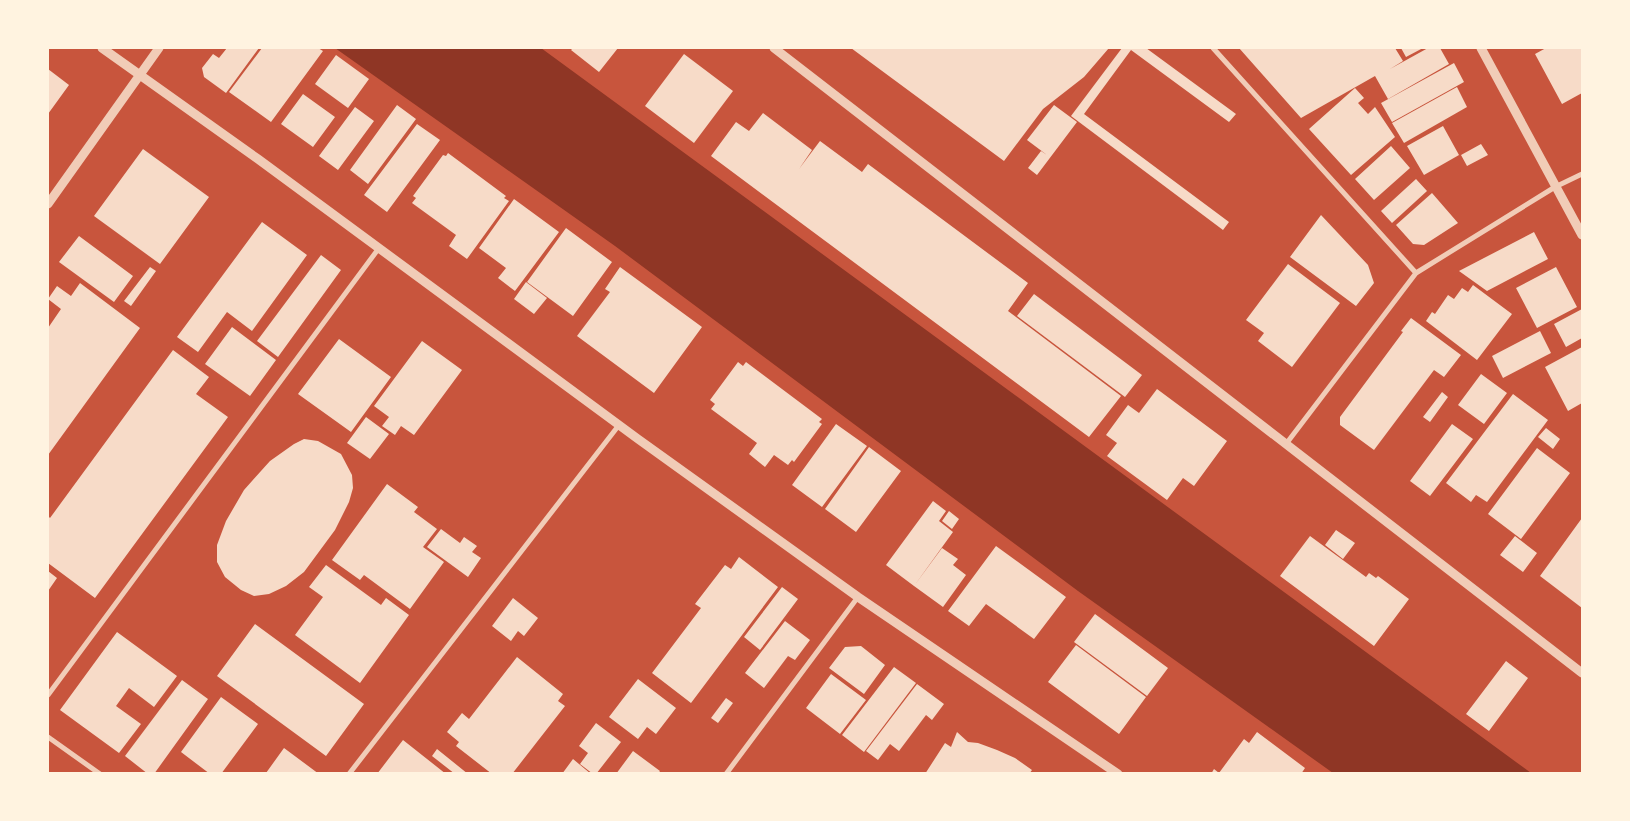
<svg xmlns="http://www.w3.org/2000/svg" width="1630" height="821" font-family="Ubuntu,sans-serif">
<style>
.water{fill:#8f3625}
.building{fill:#f7dbc8}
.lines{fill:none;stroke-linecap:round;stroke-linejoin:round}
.minor{stroke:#f1ccb7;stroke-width:5}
.tertiary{stroke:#f1ccb7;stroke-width:9}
</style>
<rect width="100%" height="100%" fill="#c8553d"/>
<path class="water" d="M335 48H541L1531 773H1333L1078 591 615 246Z"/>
<path class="building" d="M227 48H259L226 93 204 77 202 68 213 54 219 58Z
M262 48H318L323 51 271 122 229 92Z
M573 48H618L599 72 571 50Z
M851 48H1109L1084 77 1043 109 1004 161Z
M1122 48H1146L1236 114 1229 122 1131 50 1084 114 1229 222 1223 230 1071 116Z
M1239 48H1395L1403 61 1390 69 1428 48H1440L1449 64 1388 99 1375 76 1301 118Z
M1401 48H1423L1406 57Z
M1546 48H1582V93L1562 104 1535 54Z
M684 54 733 91 694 143 645 106Z
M336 55 369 79 348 108 315 84Z
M1454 63 1464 82 1392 122 1381 103Z
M48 69 69 85 48 114Z
M1457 87 1467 107 1404 143 1392 123Z
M1355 88 1364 98 1358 103 1368 114 1375 107 1395 137 1351 175 1309 129Z
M303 94 335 117 313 147 281 124Z
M397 105 416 119 368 184 350 170Z
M1054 105 1077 122 1037 175 1028 168 1041 151 1047 155 1027 140Z
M355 107 374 121 338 170 319 156Z
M763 113 812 150 799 169 820 141 862 172 868 164 1028 283 1008 311 1121 396 1089 437 711 156 736 122 749 131Z
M417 124 440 140 387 212 364 195Z
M1443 126 1459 155 1424 175 1407 146Z
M1481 144 1488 155 1467 166 1461 155Z
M1391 146 1410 168 1374 200 1355 179Z
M143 149 209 197 160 264 94 216Z
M448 153 506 196 504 198 509 201 467 259 449 246 456 235 412 203 416 198 413 196 443 155 446 156Z
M1416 179 1427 191 1392 223 1381 211Z
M1432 193 1458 223 1424 245 1413 244 1396 225Z
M514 199 559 232 515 291 498 278 506 268 479 248Z
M1321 215 1368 265 1374 283 1356 306 1290 257Z
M262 222 307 255 252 331 227 312 198 352 177 337Z
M566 228 612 262 573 316 527 282Z
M1534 232 1548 259 1487 291 1459 271Z
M79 236 133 276 114 302 59 262Z
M321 255 341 270 278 357 257 341Z
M1288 264 1340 303 1292 367 1258 341 1264 333 1246 320Z
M150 267 156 271 131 306 124 301Z
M620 267 702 327 654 393 577 336 610 292 605 289Z
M1556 267 1577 307 1537 328 1516 288Z
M526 282 547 298 534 314 514 299Z
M80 283 140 328 48 455V328L61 309 48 299 57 286 71 296Z
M1473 285 1512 314 1477 360 1426 321 1432 312 1435 314 1448 295 1454 299 1462 288 1468 292Z
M1034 294 1142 375 1125 397 1017 316Z
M1582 309V338L1566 347 1554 324Z
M1411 318 1461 355 1444 377 1434 370 1374 450 1340 425V417L1403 332 1401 331Z
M232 327 276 360 250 396 205 364Z
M1540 331 1551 353 1503 378 1492 356Z
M339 339 391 377 351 432 298 394Z
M422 341 462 370 414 435 401 426 395 435 382 426 389 417 374 406Z
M1582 347V403L1568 411 1545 367Z
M173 350 209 377 196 394 228 417 95 598 48 563V516L50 518Z
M738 362 743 366 746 362 822 419 819 422 822 424 794 462 792 460 788 465 774 455 765 467 749 454 757 443 711 409 715 404 710 400Z
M1481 374 1507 393 1484 424 1458 405Z
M1157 389 1227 441 1194 486 1183 478 1167 500 1107 456 1117 443 1106 435 1128 405 1139 413Z
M1442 392 1448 397 1430 422 1423 417Z
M1513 394 1548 420 1487 502 1476 495 1471 502 1446 483Z
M366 417 389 434 370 459 347 443Z
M836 424 867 446 822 507 792 485Z
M1452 424 1473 439 1430 496 1410 481Z
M1546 428 1560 439 1553 449 1538 437Z
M304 439 318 441 341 454 352 475 353 488 349 502 335 530 304 572 286 586 269 594 254 596 241 590 225 577 217 562V545L226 521 244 490 270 461 294 444Z
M869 447 901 471 856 532 825 509Z
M1537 448 1570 473 1521 539 1488 514Z
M387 484 418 507 414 512 437 529 423 547 444 562 410 609 364 575 360 580 332 560Z
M933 501 946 511 939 521 953 532 914 586 886 565Z
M949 511 959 519 952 529 942 521Z
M1582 518V608L1540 576Z
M441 529 460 543 464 537 477 546 472 552 481 558 468 577 427 547Z
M1336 530 1355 543 1343 559 1325 545Z
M1310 536 1366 577 1369 573 1376 578 1378 576 1409 599 1374 646 1280 576Z
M1515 536 1537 553 1523 572 1500 555Z
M996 546 1066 597 1034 639 986 604 969 626 948 611Z
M942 548 958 559 953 565 966 575 943 607 914 586Z
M739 557 778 587 691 703 652 673 701 608 695 604 725 565 731 569Z
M326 565 381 605 386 598 409 615 360 683 295 635 323 597 309 587Z
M48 571 57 578 48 591Z
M782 587 798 599 760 650 744 637Z
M513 598 538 618 524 636 518 631 511 641 492 626Z
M1095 614 1168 668 1147 696 1074 642Z
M785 621 810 640 795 660 788 656 764 688 745 673Z
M255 624 364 704 326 756 217 676Z
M117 632 177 676 154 707 129 688 116 706 141 724 119 753 60 710Z
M1076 645 1146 697 1119 734 1048 682Z
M861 646 885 665 864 694 829 668 845 647Z
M517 657 563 694 558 701 565 706 512 774H492L456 746 459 742 447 732 462 713 469 719Z
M1506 661 1528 678 1489 731 1466 714Z
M894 667 916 683 864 752 842 735Z
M831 674 866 700 840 734 806 708Z
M638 679 676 708 656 734 647 727 638 739 609 717Z
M182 680 208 699 154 774H148L125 756Z
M917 684 944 704 932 720 926 715 899 751 890 744 878 760 866 751Z
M221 697 258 724 221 774H210L181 752Z
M726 698 733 703 718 723 711 718Z
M596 723 621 742 596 774H593L580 764 588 753 579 746Z
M957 732 968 742 978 743 997 750 1015 758 1032 770 1029 774H925L945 743 951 747Z
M1257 732 1305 768 1301 774H1211L1214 769 1219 773 1244 739 1249 743Z
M403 740 446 774H377Z
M284 748 319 774 266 773Z
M437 749 468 774H455L432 756Z
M633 751 660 771 658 774H616Z
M573 759 591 774H562Z"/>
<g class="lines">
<path class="minor" d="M1213 48 1416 273
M1286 444 1416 273 1555 187 1582 174
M48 695 379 248
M48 737 100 774
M349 774 619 425
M726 774 858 597"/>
<path class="tertiary" d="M102 48 258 159 638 439 858 597 1118 774
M774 48 1582 673
M1481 48 1582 235
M48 204 159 48"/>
</g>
<rect width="1630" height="821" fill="none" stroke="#fff3e0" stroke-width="98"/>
</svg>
